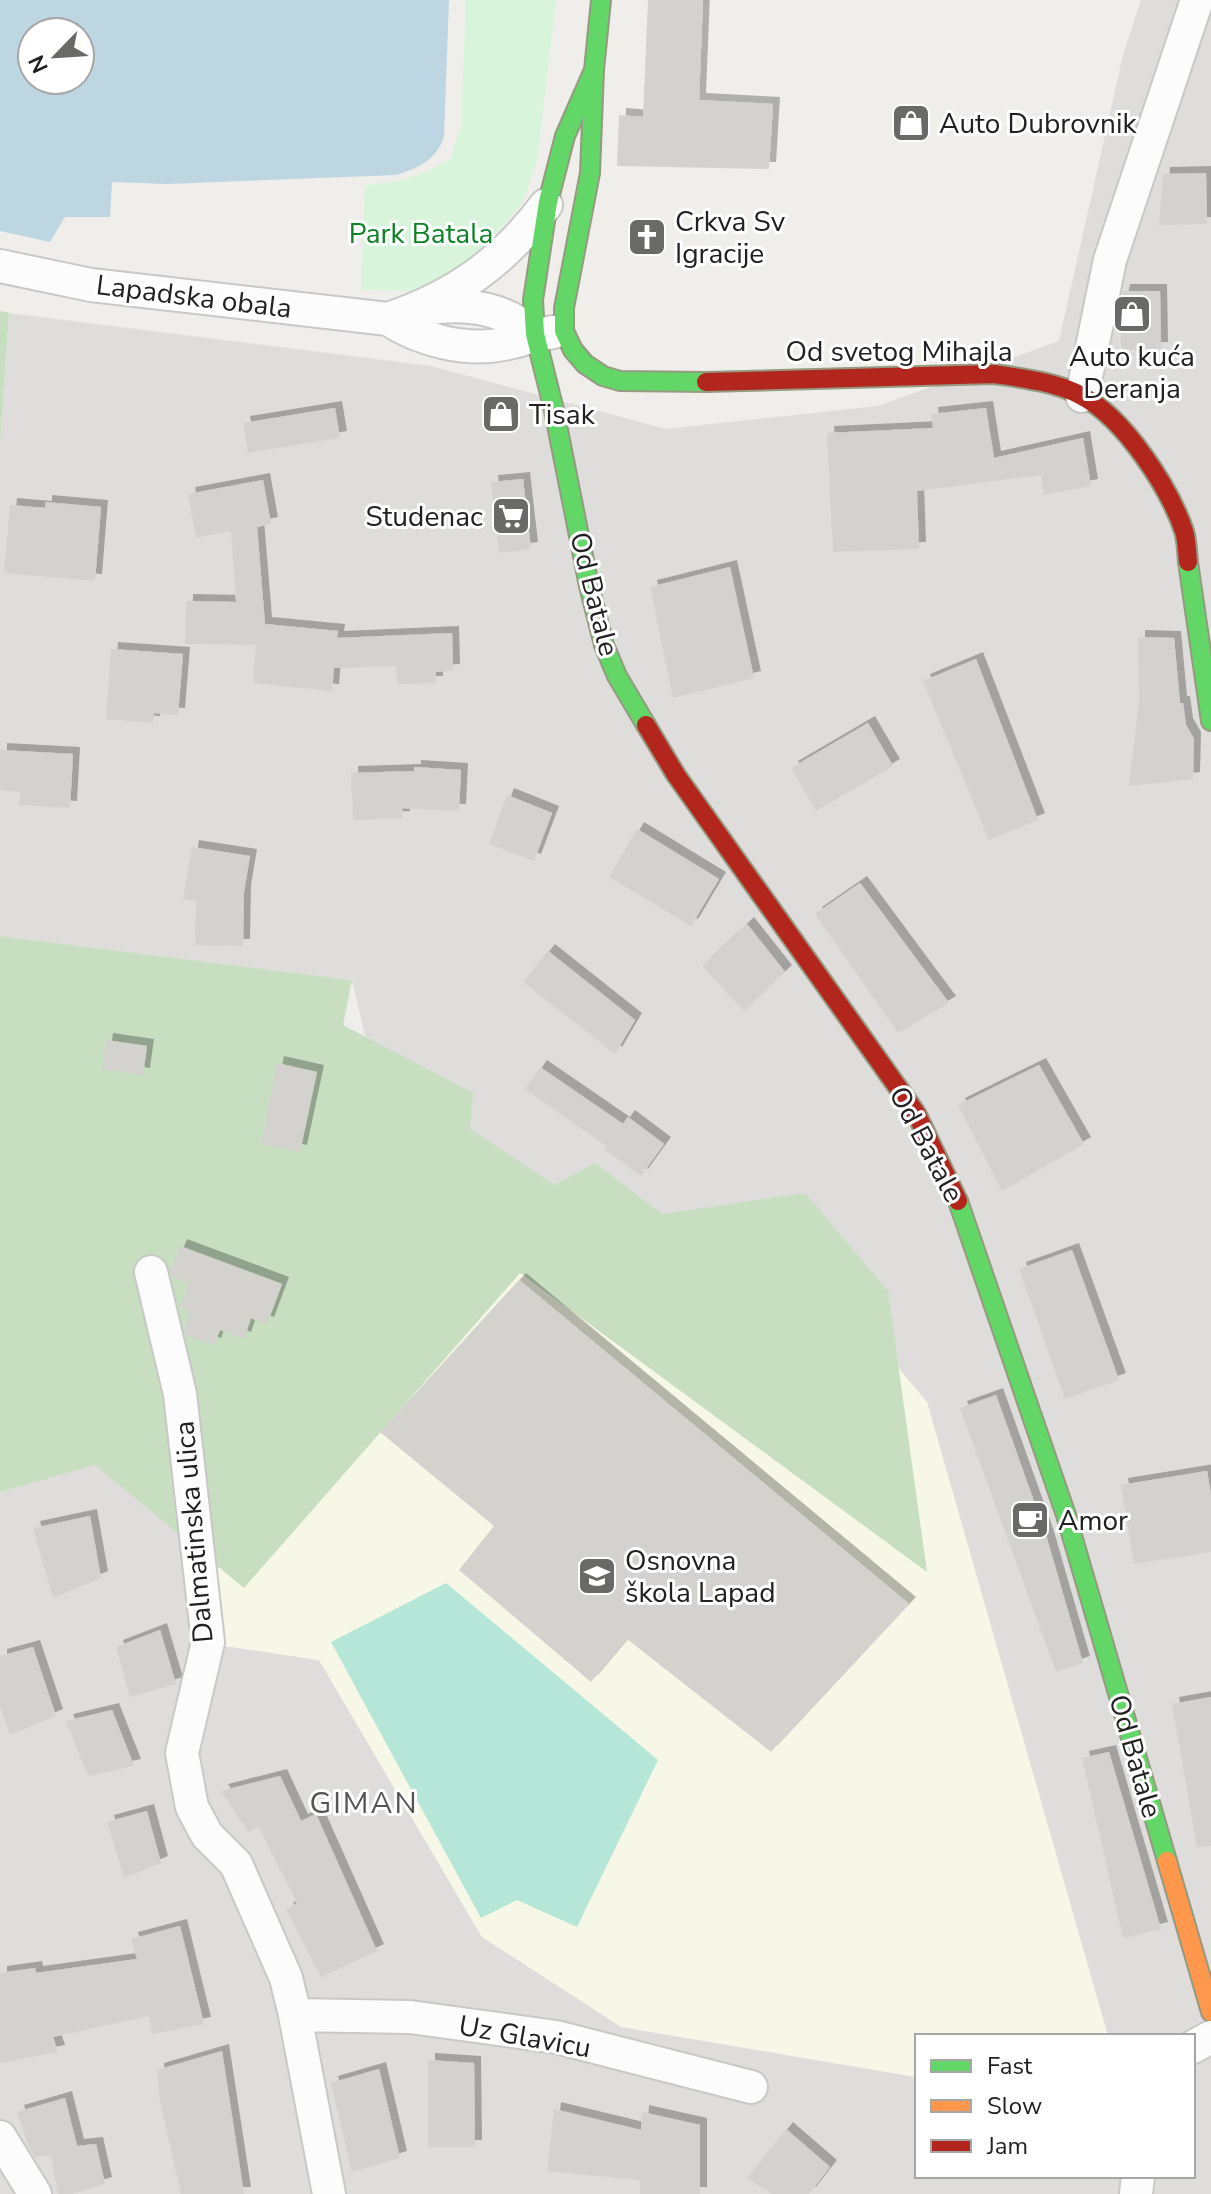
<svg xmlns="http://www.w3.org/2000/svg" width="1211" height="2194" font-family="'Nunito Sans',sans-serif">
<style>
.residential{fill:#dedddb}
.education{fill:#f6f7e6}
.forest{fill:#c7dec0}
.park{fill:#d8f5dc}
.pitch{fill:#b6e6d7}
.water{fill:#bed6e2;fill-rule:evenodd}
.building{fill:#d4d2cf;filter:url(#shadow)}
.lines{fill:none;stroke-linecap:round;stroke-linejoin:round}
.street-casing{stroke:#c8c8c6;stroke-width:36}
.fast-casing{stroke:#959a81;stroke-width:22}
.slow-casing{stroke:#959a81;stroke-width:22}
.jam-casing{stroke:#959a81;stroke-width:22}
.street{stroke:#fdfcfc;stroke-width:32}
.fast{stroke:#63d668;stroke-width:18}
.slow{stroke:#ff974d;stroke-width:18}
.jam{stroke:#b3261e;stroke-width:18}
.labels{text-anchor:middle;stroke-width:6;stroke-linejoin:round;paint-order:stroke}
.poi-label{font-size:28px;fill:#212121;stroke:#fff;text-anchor:start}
.park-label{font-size:28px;fill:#0c8224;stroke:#fff}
.street-label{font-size:28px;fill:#212121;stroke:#fff}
.neighbourhood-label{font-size:30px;letter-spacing:2px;fill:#545454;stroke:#fff}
</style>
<defs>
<filter id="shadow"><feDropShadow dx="7" dy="-7" stdDeviation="0" flood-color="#0004"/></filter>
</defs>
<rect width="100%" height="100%" fill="#efeeea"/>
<path class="residential" d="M1141 0H1211V2194H0V1492L95 1464 210 1506 225 1646 319 1660 482 1937 785 2055 917 2077V2176H1193V2036H1108L927 1402 585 1208 374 1075 352 980 0 936V445L9 313 431 366 666 429 878 406 1059 341 1123 55Z"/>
<path class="education" d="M585 1208 827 1283 927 1402 1108 2036H917V2077L621 2027 482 1937 319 1660 225 1646 198 1402Z"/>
<path class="forest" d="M0 311 9 313 0 445Z
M0 936 352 980 343 1025 473 1093 470 1129 554 1185 595 1163 662 1214 805 1193 888 1291 927 1572 520 1273 244 1588 95 1465 0 1492Z"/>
<path class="park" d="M466 0H556L537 160 523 202 465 270 419 291 361 290 365 185C400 182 420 177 450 159L461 127Z"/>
<path class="pitch" d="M446 1583 658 1760 577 1927 517 1900 481 1918 331 1642Z"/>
<path class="water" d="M0 0H449L444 137C436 160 419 168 396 175L167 184 112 182 110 217H65L50 242 0 231ZM32 32H80V80H32Z"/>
<path class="building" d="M648 0H703L699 100 773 104 769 169 617 166 619 115 643 117Z
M1206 173 1207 224 1159 225 1163 174Z
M1123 291H1160L1161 349 1121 350 1120 307Z
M335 408 340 438 248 453 243 423Z
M986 408 994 458 1083 438 1091 486 1044 495 1041 475 917 491 919 549 833 552 827 433 933 428 931 414Z
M523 479 531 549 499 553 491 482Z
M263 480 271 524 257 527 265 624 338 631 337 638 452 633 453 671 436 672V683L397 684 396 666 334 668 332 691 253 683 256 645 185 644 186 601 236 602 231 531 196 538 188 494Z
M45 502 101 507 95 581 4 573 10 505 45 508Z
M730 567 754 678 673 698 650 587Z
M1138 637 1174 638 1180 703H1183L1186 725 1194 739 1193 779 1129 786 1139 700Z
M111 649 183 654 178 715 154 713 153 723 106 719Z
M976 659 1038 820 989 840 923 681Z
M868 723 893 766 816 811 791 768Z
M0 750 73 754 70 808 19 805 20 792 0 790Z
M414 767 461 770 459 811 402 808 403 818 353 820 351 773 414 771Z
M507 795 552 813 534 861 489 844Z
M637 829 719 879 691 926 609 877Z
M192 847 250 856 244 892 243 946 195 945 196 901 183 899Z
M860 883 949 1003 898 1033 815 914Z
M747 924 785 972 744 1011 702 966Z
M548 951 635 1020 615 1054 523 982Z
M106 1040 147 1046 143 1075 102 1069Z
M277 1063 317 1072 300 1152 261 1144Z
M1039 1065 1084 1144 1002 1191 958 1105Z
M540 1067 623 1124 628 1117 664 1144 641 1176 604 1149 606 1146 525 1089Z
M180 1246 282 1284 267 1324 251 1318 244 1339 220 1330 214 1345 185 1335 184 1329 190 1311 180 1307 189 1284 172 1277 170 1271Z
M1072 1250 1119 1380 1065 1399 1019 1269Z
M519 1280 909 1604 771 1752 627 1639 591 1682 459 1570 494 1526 380 1432Z
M996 1395 1046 1535 1083 1663 1056 1672 960 1408Z
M1207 1471 1211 1495V1552L1134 1564 1121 1485Z
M90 1516 101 1578 53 1598 33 1528Z
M160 1630 176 1684 130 1697 116 1647Z
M33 1647 56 1716 10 1735 0 1706V1656Z
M1211 1697V1846L1197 1847 1172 1704Z
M112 1710 134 1766 88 1776 66 1721Z
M1109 1752 1161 1929 1123 1938 1082 1758Z
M280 1776 301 1821 316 1814 377 1951 321 1977 286 1910 297 1903 258 1826 248 1832 221 1791Z
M147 1811 161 1863 124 1878 107 1822Z
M180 1926 204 2024 152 2034 149 2016 53 2037 58 2052 0 2063V1973L35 1968 36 1973 137 1959 131 1939Z
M222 2051 244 2194H181L160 2101 157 2070Z
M428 2060 474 2063 475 2147H428Z
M379 2069 400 2158 352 2172 331 2083Z
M65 2098 77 2146 96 2144 105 2184 72 2194H58L51 2155 35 2157 29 2148 17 2112Z
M554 2109 641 2130 642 2112 700 2125V2194H640V2180L547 2171Z
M786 2129 830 2167 809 2194H772L747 2178Z"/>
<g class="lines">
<g class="street-casing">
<path id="street" d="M0 266 91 285 388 319C456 296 503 262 546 205
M429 308C470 303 503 308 535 334
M388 319C420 340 466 352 504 344 521 341 536 334 554 332
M1082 396 1110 260 1197 0
M151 1272 180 1394 208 1642 182 1753 192 1807 207 1835 236 1864 286 1978 295 2015 329 2194
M295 2015 410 2017 556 2037 751 2087
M1193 2047 1211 2037
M0 2137 35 2194
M1136 2194 1138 2176"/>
</g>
<g class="fast-casing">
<path id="fast" d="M601 0 594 70 590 173 564 308V331L573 350 585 364 603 376 620 381 706 382
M594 70 565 136 548 202 533 300 535 334 554 410 589 586 604 645 617 676 646 725
M1188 562 1211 721
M958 1201 1066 1515 1167 1861"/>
</g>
<g class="slow-casing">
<path id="slow" d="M1167 1861 1211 2012"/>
</g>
<g class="jam-casing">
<path id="jam" d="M706 382 993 374C1022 378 1056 382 1082 396 1124 418 1169 487 1184 531 1187 541 1187 552 1188 562
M646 725 676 775 916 1113 958 1201"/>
</g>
<use href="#street" class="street"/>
<use href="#fast" class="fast"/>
<use href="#slow" class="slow"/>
<use href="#jam" class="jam"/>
</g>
<defs>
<g id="shop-square" transform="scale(2)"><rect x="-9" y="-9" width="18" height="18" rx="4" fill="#696967" stroke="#fff"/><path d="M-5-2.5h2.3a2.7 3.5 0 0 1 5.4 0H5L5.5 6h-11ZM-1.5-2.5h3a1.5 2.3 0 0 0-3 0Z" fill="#fff"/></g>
<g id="church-square" transform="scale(2)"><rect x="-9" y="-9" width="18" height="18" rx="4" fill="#696967" stroke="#fff"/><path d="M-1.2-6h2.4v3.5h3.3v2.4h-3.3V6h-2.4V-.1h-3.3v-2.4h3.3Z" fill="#fff"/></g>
<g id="supermarket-square" transform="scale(2)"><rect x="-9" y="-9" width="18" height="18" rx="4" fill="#696967" stroke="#fff"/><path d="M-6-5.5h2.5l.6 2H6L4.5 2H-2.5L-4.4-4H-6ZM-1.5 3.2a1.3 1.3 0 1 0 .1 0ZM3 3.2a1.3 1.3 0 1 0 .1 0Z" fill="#fff"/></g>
<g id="cafe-square" transform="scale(2)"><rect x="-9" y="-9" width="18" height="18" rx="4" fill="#696967" stroke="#fff"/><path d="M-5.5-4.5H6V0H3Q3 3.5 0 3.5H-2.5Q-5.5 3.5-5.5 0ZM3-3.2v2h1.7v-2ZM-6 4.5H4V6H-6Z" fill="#fff"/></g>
<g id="school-square" transform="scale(2)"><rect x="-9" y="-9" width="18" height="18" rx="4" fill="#696967" stroke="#fff"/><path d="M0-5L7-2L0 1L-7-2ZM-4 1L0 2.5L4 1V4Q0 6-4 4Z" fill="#fff"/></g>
</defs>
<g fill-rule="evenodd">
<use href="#shop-square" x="911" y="123"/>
<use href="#church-square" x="647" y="237"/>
<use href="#shop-square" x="1132" y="314"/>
<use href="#shop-square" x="501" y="414"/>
<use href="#supermarket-square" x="511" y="516"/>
<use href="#cafe-square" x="1030" y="1520"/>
<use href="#school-square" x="597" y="1576"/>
</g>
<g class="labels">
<g class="poi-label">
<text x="939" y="133">Auto Dubrovnik</text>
<text x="675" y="231">Crkva Sv<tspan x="675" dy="32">Igracije</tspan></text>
<text x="1132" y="366" text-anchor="middle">Auto kuća<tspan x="1132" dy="32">Deranja</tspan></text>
<text x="529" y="424">Tisak</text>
<text x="483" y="526" text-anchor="end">Studenac</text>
<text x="1058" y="1530">Amor</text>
<text x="625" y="1570">Osnovna<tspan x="625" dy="32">škola Lapad</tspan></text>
</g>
<g class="park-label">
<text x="421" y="243">Park Batala</text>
</g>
<g class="street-label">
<text transform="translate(194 296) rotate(7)" y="10">Lapadska obala</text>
<text x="899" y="361">Od svetog Mihajla</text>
<text transform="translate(595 594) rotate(76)" y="10">Od Batale</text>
<text transform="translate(927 1144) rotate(62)" y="10">Od Batale</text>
<text transform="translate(193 1532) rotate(-95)" y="10">Dalmatinska ulica</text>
<text transform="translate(1136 1756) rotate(74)" y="10">Od Batale</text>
<text transform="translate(525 2036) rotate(10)" y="10">Uz Glavicu</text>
</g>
<g class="neighbourhood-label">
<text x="364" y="1813">GIMAN</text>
</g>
</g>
<rect x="915" y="2034" width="280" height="144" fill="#ffffff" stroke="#a6a6a6" stroke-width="2"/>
<rect x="931" y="2060" width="40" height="12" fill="#63d668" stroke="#a6a6a6" stroke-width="2"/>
<text x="987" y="2074" font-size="24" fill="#212121">Fast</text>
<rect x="931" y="2100" width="40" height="12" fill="#ff974d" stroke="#a6a6a6" stroke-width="2"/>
<text x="987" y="2114" font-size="24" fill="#212121">Slow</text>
<rect x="931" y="2140" width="40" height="12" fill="#b3261e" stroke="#a6a6a6" stroke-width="2"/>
<text x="987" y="2154" font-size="24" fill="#212121">Jam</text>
<g transform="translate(56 56) rotate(245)"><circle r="38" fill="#ffffff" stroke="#a6a6a6" stroke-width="2"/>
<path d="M0-6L14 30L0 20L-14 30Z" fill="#696967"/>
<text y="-12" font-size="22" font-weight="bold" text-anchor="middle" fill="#212121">N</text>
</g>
</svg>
